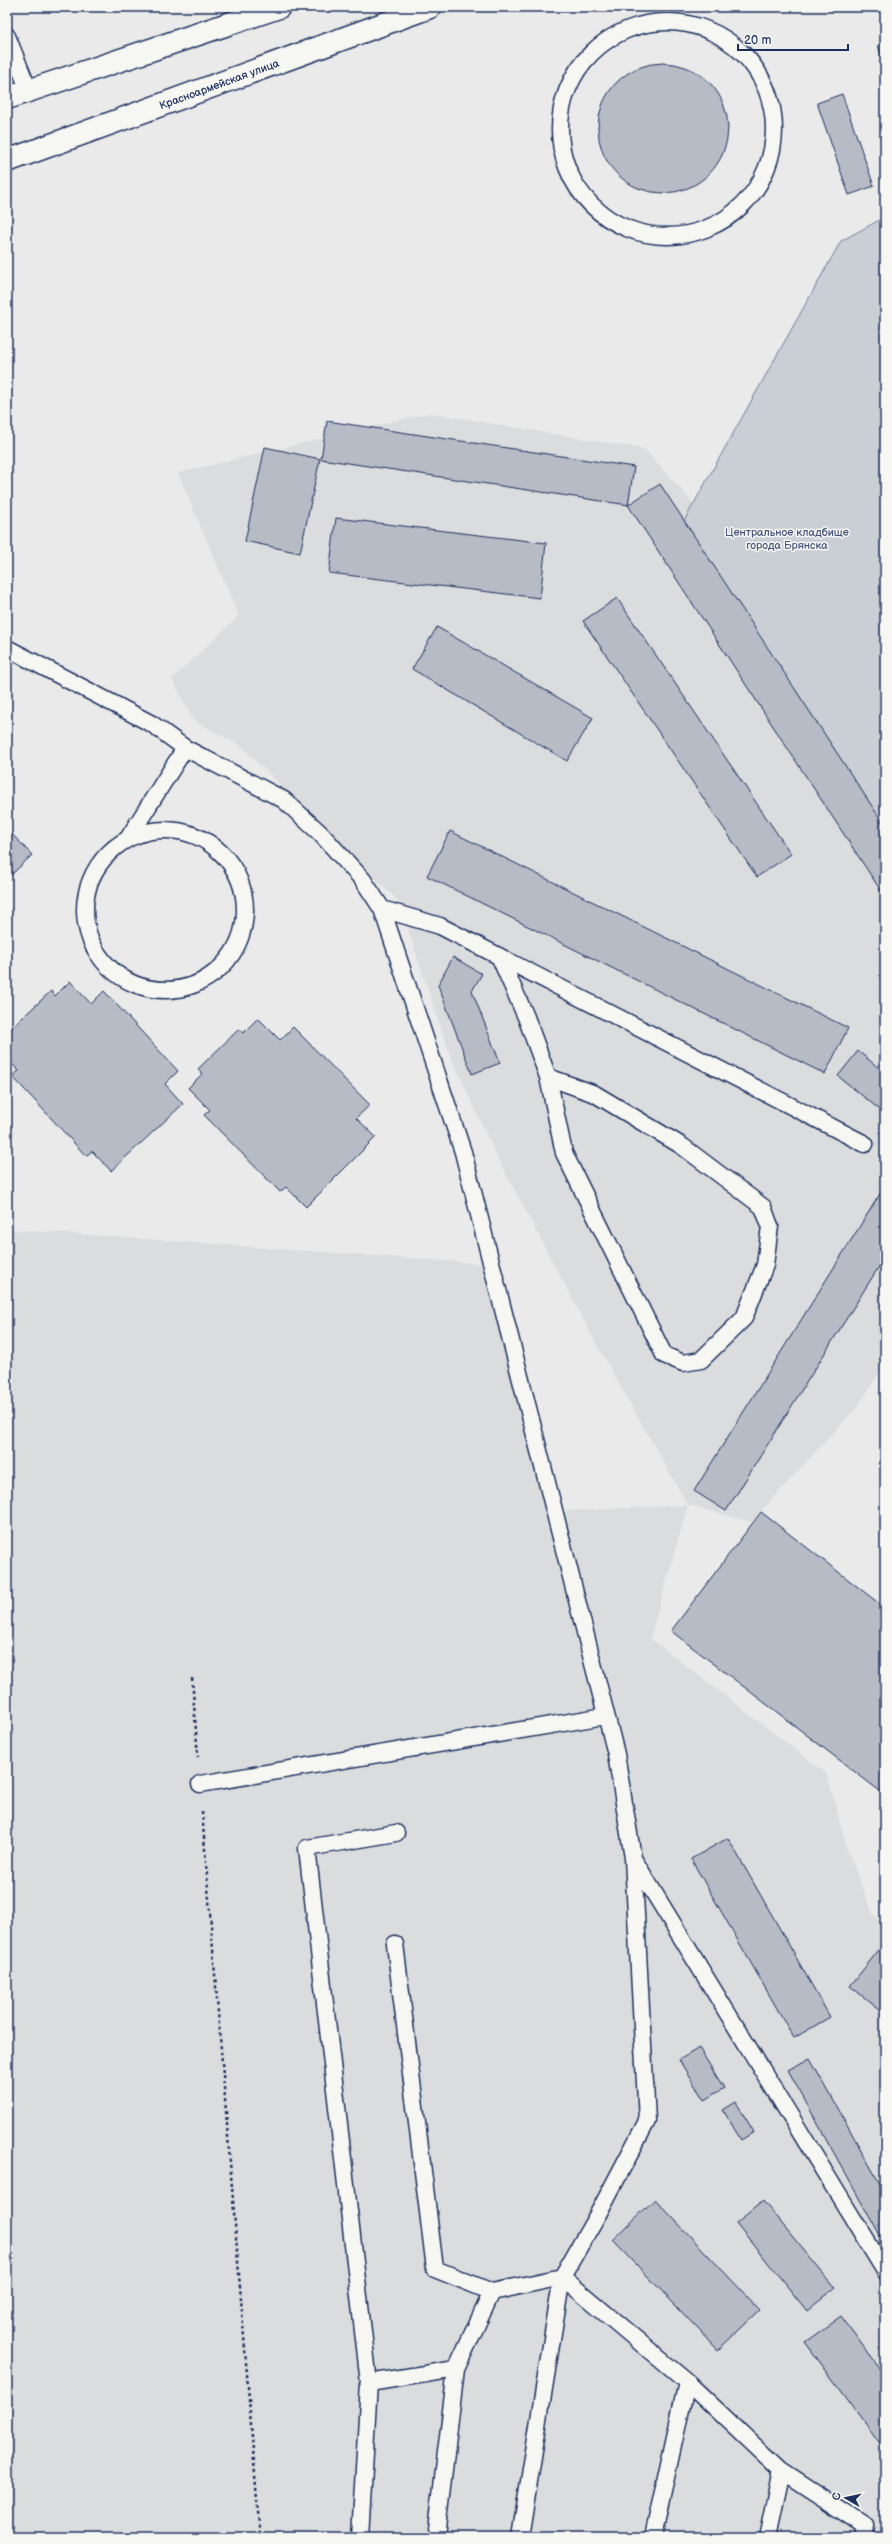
<svg xmlns="http://www.w3.org/2000/svg" width="892" height="2544" font-family="'Balsamiq Sans',sans-serif">
<style>
.built{fill:#dadcde}
.green{fill:#caced5;stroke:#727e9a}
.building{fill:#b6bbc6;stroke:#1b2f5e}
.lines{fill:none;stroke-linecap:round;stroke-linejoin:round}
.lane-casing{stroke:#1b2f5e;stroke-width:19}
.primary-casing{stroke:#1b2f5e;stroke-width:25}
.path{stroke:#1b2f5e;stroke-width:2.5;stroke-dasharray:3 3;stroke-linecap:butt}
.lane{stroke:#f6f6f2;stroke-width:16}
.primary{stroke:#f6f6f2;stroke-width:22}
.labels{text-anchor:middle;stroke-width:3;stroke-linejoin:round;paint-order:stroke}
.street-label{font-size:11px;fill:#1b2f5e;stroke:#f6f6f2}
.park-label{font-size:11px;fill:#47577c;stroke:#f6f6f2}
</style>
<rect width="100%" height="100%" fill="#e9eae9"/>
<filter id="ink" filterUnits="userSpaceOnUse"><feTurbulence type="fractalNoise" baseFrequency=".025" numOctaves="2"/><feDisplacementMap in="SourceGraphic" scale="8" xChannelSelector="R" yChannelSelector="G"/><feConvolveMatrix kernelMatrix="1 2 1 2 8 2 1 2 1" color-interpolation-filters="sRGB"/></filter>
<g filter="url(#ink)">
<path class="built" d="M429 413 644 449 694 504 670 546 885 827V1364L858 1406 751 1522 688 1505 650 1638 827 1774 848 1852 873 1914 885 1926V2537H7V1229L485 1264 553 1512 688 1505 593 1338 495 1153 449 1052 399 902 241 746 193 720 172 679 239 616 178 473Z"/>
<path class="green" d="M885 217V827L670 546 841 241Z"/>
<path class="building" d="M885 43V68L878 45Z
M598 128a65 65 0 1 1 130 0a65 65 0 1 1-130 0Z
M842 94 874 186 849 195 817 103Z
M327 421 634 467 628 505 321 459Z
M265 447 320 459 300 553 245 541Z
M660 484 885 826V897L628 505Z
M336 518 546 543 540 598 329 573Z
M617 598 791 854 757 877 583 621Z
M437 627 593 718 567 761 412 669Z
M7 829 32 855 7 879Z
M450 831 848 1028 825 1074 427 876Z
M453 957 482 974 472 991 500 1063 472 1074 438 985Z
M70 981 91 1004 104 991 178 1071 165 1084 183 1104 111 1171 92 1151 86 1156 12 1076 19 1071 7 1059V1040L12 1035 8 1031 51 991 55 996Z
M258 1018 280 1040 293 1027 370 1105 356 1118 376 1137 306 1207 286 1187 280 1192 204 1115 210 1110 188 1088 202 1074 198 1069 239 1029 243 1033Z
M858 1051 885 1073V1114L838 1076Z
M885 1186V1257L726 1511 694 1491Z
M761 1512 885 1608V1795L671 1631Z
M728 1838 830 2017 794 2038 691 1859Z
M882 1946 885 1949V2014L850 1986Z
M699 2048 724 2088 704 2100 679 2060Z
M810 2058 885 2193V2245L788 2070Z
M736 2102 754 2132 741 2140 723 2110Z
M655 2199 760 2310 718 2350 613 2240Z
M763 2201 835 2288 807 2311 736 2223Z
M841 2316 885 2376V2450L805 2342Z"/>
<g class="lines">
<g class="lane-casing">
<path id="lane" d="M560 129a107 107 0 1 1 214 0a107 107 0 1 1-214 0Z
M7 36 29 91
M7 648 152 724 185 748 284 800 320 833 363 880 382 909 463 1152 616 1754 633 1858 647 2121 598 2214 562 2277 687 2382 653 2537
M85 910a80 80 0 1 1 160 0a80 80 0 1 1-160 0Z
M129 837 185 748
M382 909 440 926 865 1144
M500 958 526 1017 548 1077 564 1153 664 1355 683 1363 701 1360 744 1318 765 1265 770 1226 763 1207 682 1146 595 1094 548 1077
M200 1784 605 1716
M396 1833 307 1848 369 2383 456 2369 492 2292
M634 1860 885 2271
M395 1944 435 2269 492 2292 562 2277 520 2537
M687 2382 781 2471 767 2537
M781 2471 865 2526 863 2537
M360 2537 369 2383
M436 2537 456 2369"/>
</g>
<g class="primary-casing">
<path id="primary" d="M7 98 279 7
M7 161 430 7"/>
</g>
<path class="path" d="M192 1678 198 1757
M202 1812 260 2537"/>
<use href="#lane" class="lane"/>
<use href="#primary" class="primary"/>
</g>
</g>
<g class="labels">
<g class="street-label">
<text transform="translate(219 84) rotate(-20)" y="4">Красноармейская улица</text>
</g>
<g class="park-label">
<text x="787" y="536">Центральное кладбище<tspan x="787" dy="13">города Брянска</tspan></text>
</g>
</g>
<rect width="892" height="2544" fill="none" stroke="#f6f6f2" stroke-width="24"/>
<rect x="12" y="12" width="868" height="2520" fill="none" stroke="#1b2f5e" stroke-width="1.5" filter="url(#ink)"/>
<g transform="translate(846 2498) rotate(279)" stroke="#f6f6f2" stroke-width="3" paint-order="stroke">
<path d="M0-3L7 15L0 10L-7 15Z" fill="#1b2f5e"/>
<text y="-6" font-size="11" font-weight="bold" text-anchor="middle" fill="#1b2f5e">С</text>
</g>
<path d="M738 44v6h110v-6" fill="none" stroke="#1b2f5e" stroke-width="2"/>
<text x="744" y="44" font-size="12" fill="#1b2f5e" stroke="#f6f6f2" stroke-width="3" paint-order="stroke">20 m</text>
</svg>
